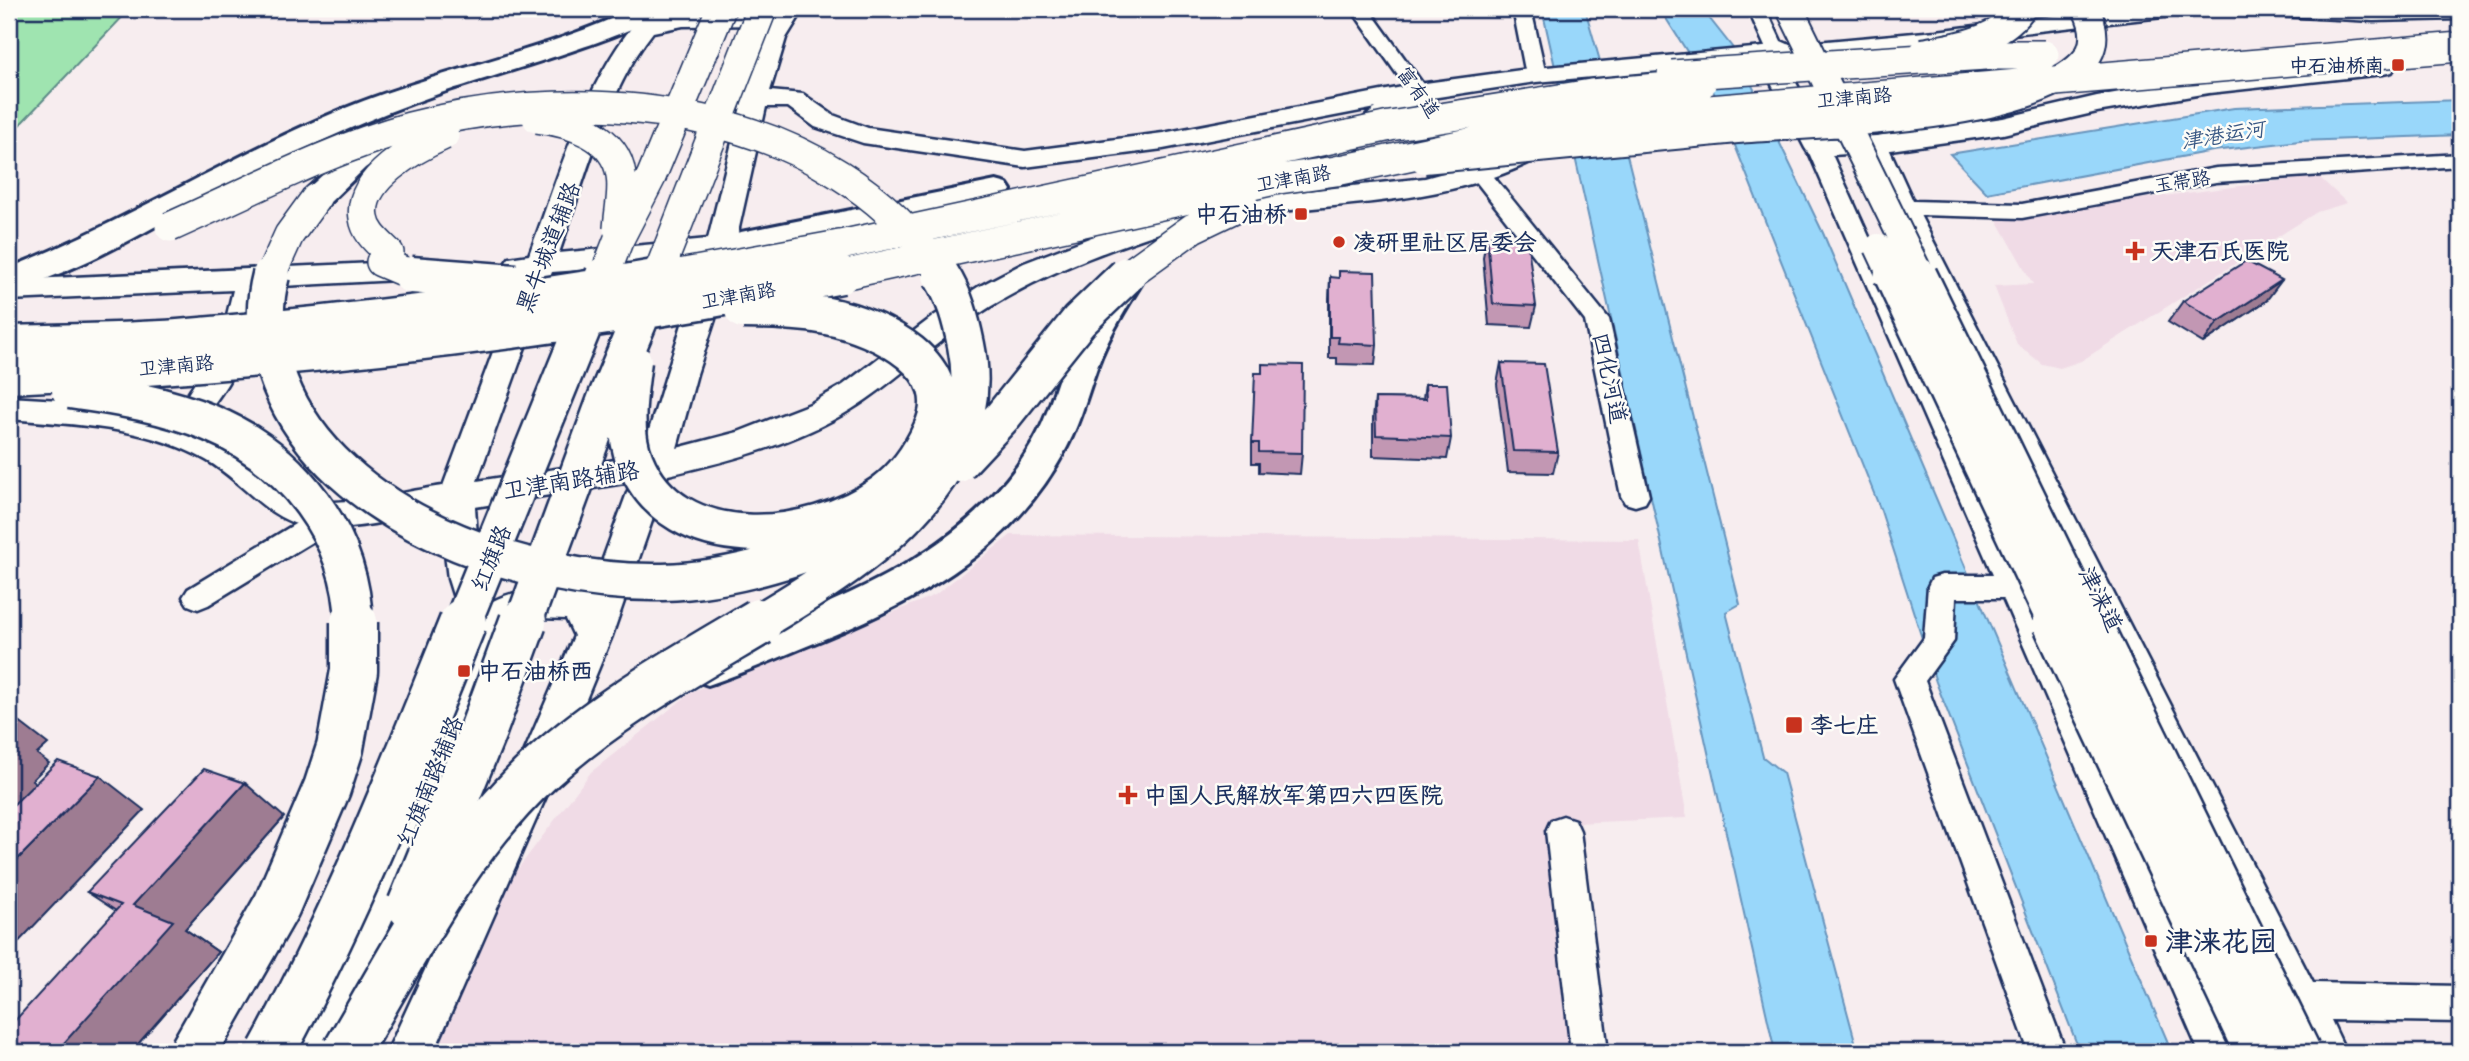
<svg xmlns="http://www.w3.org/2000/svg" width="2469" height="1061" font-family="Mynerve,'LXGW WenKai TC',sans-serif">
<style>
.built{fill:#f0dbe6}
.green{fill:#9fe4b0;stroke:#5d8a87;stroke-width:2}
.water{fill:#99d7fa;stroke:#6794bc;stroke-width:2}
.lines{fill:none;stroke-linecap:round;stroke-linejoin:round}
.minor-casing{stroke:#1b2f5e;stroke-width:5}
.major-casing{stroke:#1b2f5e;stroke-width:5}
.highway-casing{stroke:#1b2f5e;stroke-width:6}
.minor{fill:#fdfcf7;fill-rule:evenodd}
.major{fill:#fdfcf7;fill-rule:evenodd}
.highway{fill:#fdfcf7;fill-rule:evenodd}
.major-bridge-far2-casing{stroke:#1b2f5e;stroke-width:30;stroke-linecap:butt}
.major-bridge-far1-casing{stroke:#1b2f5e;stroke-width:38;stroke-linecap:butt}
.major-bridge-casing{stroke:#1b2f5e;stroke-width:47;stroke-linecap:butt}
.highway-bridge-far2-casing{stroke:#1b2f5e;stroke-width:32;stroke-linecap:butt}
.highway-bridge-far1-casing{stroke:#1b2f5e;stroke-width:41;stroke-linecap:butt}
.highway-bridge-casing{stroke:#1b2f5e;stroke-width:51;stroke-linecap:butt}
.major-bridge-far2{stroke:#fdfcf7;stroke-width:26}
.major-bridge-far1{stroke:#fdfcf7;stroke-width:33}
.major-bridge{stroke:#fdfcf7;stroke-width:42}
.highway-bridge-far2{stroke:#fdfcf7;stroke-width:29}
.highway-bridge-far1{stroke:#fdfcf7;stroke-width:36}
.highway-bridge{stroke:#fdfcf7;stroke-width:46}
.wall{fill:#c297b3;stroke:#1b2f5e;stroke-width:2}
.shaded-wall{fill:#9e7b92;stroke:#1b2f5e;stroke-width:2}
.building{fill:#e1b0d0;stroke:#1b2f5e;stroke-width:2}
.poi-dot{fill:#c8321e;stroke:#fdfcf7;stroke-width:2.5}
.labels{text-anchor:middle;stroke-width:5;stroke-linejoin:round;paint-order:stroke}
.far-poi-label{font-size:19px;font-weight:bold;fill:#1b2f5e;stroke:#fdfcf7;text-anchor:end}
.far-street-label{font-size:19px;fill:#1b2f5e;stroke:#fdfcf7}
.far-water-label{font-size:21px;font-style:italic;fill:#3a5985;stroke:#fdfcf7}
.poi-label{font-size:23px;font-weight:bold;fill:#1b2f5e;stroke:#fdfcf7;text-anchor:start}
.street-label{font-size:23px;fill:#1b2f5e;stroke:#fdfcf7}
.near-poi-label{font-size:28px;font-weight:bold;fill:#1b2f5e;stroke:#fdfcf7;text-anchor:start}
</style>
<rect width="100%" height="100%" fill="#f7edef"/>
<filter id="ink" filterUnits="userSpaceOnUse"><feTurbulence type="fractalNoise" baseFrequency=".0143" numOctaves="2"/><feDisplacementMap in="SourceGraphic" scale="14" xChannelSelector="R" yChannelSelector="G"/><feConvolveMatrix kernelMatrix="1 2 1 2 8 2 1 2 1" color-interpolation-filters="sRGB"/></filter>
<g filter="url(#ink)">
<path class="built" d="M2318 176 2347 203 2317 212 2081 361 2060 368 2042 364 2017 344 1994 286 2033 284 1996 218Z
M1011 535 1639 540 1687 818 1575 823 1605 1052H437L508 882 591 772 693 691 805 649 935 595Z"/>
<path class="green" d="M9 9H130L9 136Z"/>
<path class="water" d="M1542 9H1585L1626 151 1740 604 1726 612 1763 757 1783 773 1858 1052H1775Z
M1660 9H1702L1736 52 1823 233 2172 1052H2080L1936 682 1881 511 1702 63 1688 53Z
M2460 100V135L2300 141 2213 151 1987 193 1950 154 2234 108Z"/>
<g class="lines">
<g class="minor-casing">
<path id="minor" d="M1351 9H1369L1456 130 1609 319 1649 496 1645 503 1635 506 1625 503 1621 496 1585 321 1442 138Z
M1513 9H1531L1546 75 1543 79H1529L1526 75Z
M1748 9H1766L1781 41 1797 48 1800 52 1797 56 1790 58 1766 49Z
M1876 138 1883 140 1887 144 1913 201 2022 204 2216 168 2460 154V166L2216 182 2022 218 1920 215 2313 983 2460 986V1022L2331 1020 2346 1052H2309L2292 1019 2272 1014 2267 1001 2272 988 2276 987 1894 208 1865 144 1869 140Z
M1818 142 1826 143 1829 148 2236 1052H2199L2003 598H1956L1954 641 1925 681 2066 1052H2029L1894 679 1924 638 1928 586 1932 578 1942 575H1993L1807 148 1810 143Z
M310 518 320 521 324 529 320 537 208 605 198 609 188 605 183 597 188 589 300 521Z
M1563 816 1575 820 1580 831 1608 1052H1571L1546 831 1551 820Z"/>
</g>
<g class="major-casing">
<path id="major" d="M648 9H673L669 15 683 12 769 11 778 13 780 9H804L786 38 770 91 803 94 833 115 868 128 1025 151 1163 133 1418 84 1536 68 1936 31 2108 9H2183L2179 14 2171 16C2042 30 1913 47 1783 59L1827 139 1876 136 2003 118 2097 96 2209 77 2383 60 2392 62 2395 67 2392 72 2383 74 2209 93 2097 112 2003 134 1876 152 1818 156 1809 154 1805 148 1760 62 1536 82 1425 99 1385 125 1342 162 1333 164 1324 162 1320 156 1324 150 1376 108 1163 149 1025 167 863 143 815 127 788 107H766L726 286 697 374 677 448 738 432 810 404 843 385 935 315 978 287 1024 263 1097 235 1164 214 1218 201 1425 178 1495 159 1534 140 1543 138 1552 140 1556 146 1552 152C1527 164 1502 176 1474 183 1391 207 1303 205 1218 219 1183 224 1149 236 1116 248 1060 268 1005 294 957 329 921 355 889 386 852 409 798 443 730 461 668 475L612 636 545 799 434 1052H387L505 797 574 636 566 619 541 618 500 626 503 638 499 656 406 889 332 1052H284L370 875 461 656 465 633 448 579 440 512C403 518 343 533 308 527 265 519 242 480 206 460 145 426 77 425 9 419V397L94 402 152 413 173 406 188 394 202 372 227 315 233 290 9 300V280L417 261 427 263 432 270 427 277 417 279 262 287C266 318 220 411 192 425L232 443 305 500C339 508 406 491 443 486L522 274 509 272 504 265 509 258 529 255C560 174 587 71 648 9ZM761 25 762 38 749 74 708 239 559 253C584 183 607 90 653 32L683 26ZM703 257 641 456 477 481 552 272 634 266ZM631 482 589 597C555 585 523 586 491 602L478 550 475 507Z
M2269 9H2460V19L2373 21 2281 16 2273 14Z"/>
</g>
<g class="highway-casing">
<path id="highway" d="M633 9H666C650 32 476 80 438 94 360 121 288 155 215 193 153 227 77 274 9 290V268C124 223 229 156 343 109 436 71 543 52 633 9Z
M402 120 412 123 416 129 412 135 365 168 327 205 316 207 305 205 301 198 305 191C331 168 369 129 402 120Z
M996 181 1007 184 1011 190 1007 196 721 256 710 253 705 246 710 239 721 236Z
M1126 272 1137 276 1142 283C1127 307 1112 331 1101 357 1089 387 1082 419 1067 447 1011 555 911 605 802 648 771 661 740 674 708 685L693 680 687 668 693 656C818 607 961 565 1033 442 1048 417 1055 386 1066 358 1079 329 1097 302 1115 276Z"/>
</g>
<use href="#minor" class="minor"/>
<use href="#major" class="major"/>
<use href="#highway" class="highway"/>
<g class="major-bridge-far2-casing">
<path id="major-bridge-far2" d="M1790 9 1921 277
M1923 52C1960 45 1998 41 2022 9
M1424 160C1528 150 1632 140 1737 130 1819 123 2024 122 2082 63 2098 47 2095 27 2086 9
M1878 247 1892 277"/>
</g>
<g class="major-bridge-far1-casing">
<path id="major-bridge-far1" d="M1891 275 2055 624
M1920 275 2090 624"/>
</g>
<g class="major-bridge-casing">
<path id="major-bridge" d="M2054 622 2256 1052
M2089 622 2299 1052"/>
</g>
<g class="highway-bridge-far2-casing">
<path id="highway-bridge-far2" d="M1672 75 1986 55H2044
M537 118C571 122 615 135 621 175 624 192 619 211 618 229
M170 227C249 192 327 150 410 127 590 79 835 106 943 277
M270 277 289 235 316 198
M423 277 414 276 381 262 389 253C379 243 366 233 364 218 357 179 415 148 444 135
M604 277 618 241 651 177 721 9
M657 277 762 9
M662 277 845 244 1390 126 1591 94 1701 84
M833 277 1279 179 1336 171 1498 137 1638 116 2460 47
M1125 277 1193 228 1243 204"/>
</g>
<g class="highway-bridge-far1-casing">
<path id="highway-bridge-far1" d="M271 275C261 313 266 347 280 383 333 519 526 585 663 582 737 580 808 555 876 525
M411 275 515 283
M9 344C65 342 122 342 178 338 344 324 508 304 672 275
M633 361C629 392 622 431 635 461 674 558 812 544 883 493 906 476 920 455 931 431 963 366 879 326 827 316 799 311 771 310 743 310
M9 375C289 362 566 330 841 275
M70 390C118 397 165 404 210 423 292 457 352 535 354 624
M958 464 1003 416 1079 321 1127 275
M462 624 604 275
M523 624 606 399 658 275
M756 624C855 565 994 480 966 345 961 320 955 297 941 275"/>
</g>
<g class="highway-bridge-casing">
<path id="highway-bridge" d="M411 906 484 728 523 622
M193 1052 277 905 327 788 340 748 354 671V622
M271 1052C347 914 404 768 463 622
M346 1052C404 955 457 845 542 768 607 709 685 666 759 622"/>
</g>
<use href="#major-bridge-far2" class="major-bridge-far2"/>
<use href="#major-bridge-far1" class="major-bridge-far1"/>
<use href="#major-bridge" class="major-bridge"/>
<use href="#highway-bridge-far2" class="highway-bridge-far2"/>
<use href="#highway-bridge-far1" class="highway-bridge-far1"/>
<use href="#highway-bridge" class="highway-bridge"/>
</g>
<path class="wall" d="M1487 236 1536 306 1531 327 1489 325 1483 257Z
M1330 277 1377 345 1375 365 1337 364V358H1329V298Z
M2183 301H2266L2203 343 2168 322Z
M1501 363 1558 452 1553 473 1508 472 1497 384Z
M1262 373 1302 453 1300 474 1259 472V463H1252V443Z
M1425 384 1451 438 1447 459 1373 456V418L1375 398 1423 399Z
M284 817 185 929 218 952 131 1052H9L116 911 87 892Z"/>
<path class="shaded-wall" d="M2282 280 2266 301 2203 343 2218 322Z
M9 714 48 744 37 754 49 763 32 780 41 787 9 818Z
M100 776 144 810 9 952V868Z
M245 783 284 817 185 929 218 952 131 1052H56L133 905Z"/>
<path class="building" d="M1487 236 1527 238 1536 306 1493 304Z
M2246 261 2282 280 2218 322 2183 301Z
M1339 271 1375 272 1377 345 1338 343 1339 337H1330V277L1339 278Z
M1501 363 1544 364 1558 452 1513 451Z
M1262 364 1303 365 1302 453 1259 452V443H1252L1255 373H1262Z
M1425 384H1447L1451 438 1376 435 1375 398 1426 399Z
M58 761 100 776 9 868V809Z
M204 769 245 783 133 905 173 921 56 1052H9V1027L121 905 87 892Z"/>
</g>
<g class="poi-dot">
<rect x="2391" y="58" width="14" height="14" rx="3.5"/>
<rect x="1294" y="207" width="14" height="14" rx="3.5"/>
<circle cx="1339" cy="242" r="7"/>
<path d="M2131.5 240.5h7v7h7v7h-7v7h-7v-7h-7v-7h7z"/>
<rect x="457" y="664" width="14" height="14" rx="3.5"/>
<rect x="1785" y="716" width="18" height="18" rx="3.5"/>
<path d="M1124.5 784.5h7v7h7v7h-7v7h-7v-7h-7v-7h7z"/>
<rect x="2144" y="934" width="14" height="14" rx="3.5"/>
</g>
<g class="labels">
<g class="far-poi-label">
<text x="2384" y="72">中石油桥南</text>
</g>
<g class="far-street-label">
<text transform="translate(1419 92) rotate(54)" y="7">富有道</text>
<text transform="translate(1854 97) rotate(-5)" y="7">卫津南路</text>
<text transform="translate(1293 178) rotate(-10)" y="7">卫津南路</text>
<text transform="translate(2182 181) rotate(-9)" y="7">玉带路</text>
<text transform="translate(738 295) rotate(-10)" y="7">卫津南路</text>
<text transform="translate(176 365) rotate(-5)" y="7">卫津南路</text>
</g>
<g class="far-water-label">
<text transform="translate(2223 135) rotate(-9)" y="7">津港运河</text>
</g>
<g class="poi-label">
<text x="1287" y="222" text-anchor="end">中石油桥</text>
<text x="1353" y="250">凌研里社区居委会</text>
<text x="2151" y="259">天津石氏医院</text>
<text x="478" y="679">中石油桥西</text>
<text x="1810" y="733">李七庄</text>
<text x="1144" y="803">中国人民解放军第四六四医院</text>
</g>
<g class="street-label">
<text transform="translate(548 247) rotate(-69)" y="8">黑牛城道辅路</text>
<text transform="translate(1610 378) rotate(78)" y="8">四化河道</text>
<text transform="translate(571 480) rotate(-9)" y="8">卫津南路辅路</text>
<text transform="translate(491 558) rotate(-68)" y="8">红旗路</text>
<text transform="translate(2101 599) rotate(63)" y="8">津涞道</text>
<text transform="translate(430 781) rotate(-68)" y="8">红旗南路辅路</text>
</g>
<g class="near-poi-label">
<text x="2165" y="951">津涞花园</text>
</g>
</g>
<rect width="2469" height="1061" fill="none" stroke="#fdfcf7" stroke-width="35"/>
<rect x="18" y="18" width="2434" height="1026" fill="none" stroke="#1b2f5e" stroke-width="2.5" filter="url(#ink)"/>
</svg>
